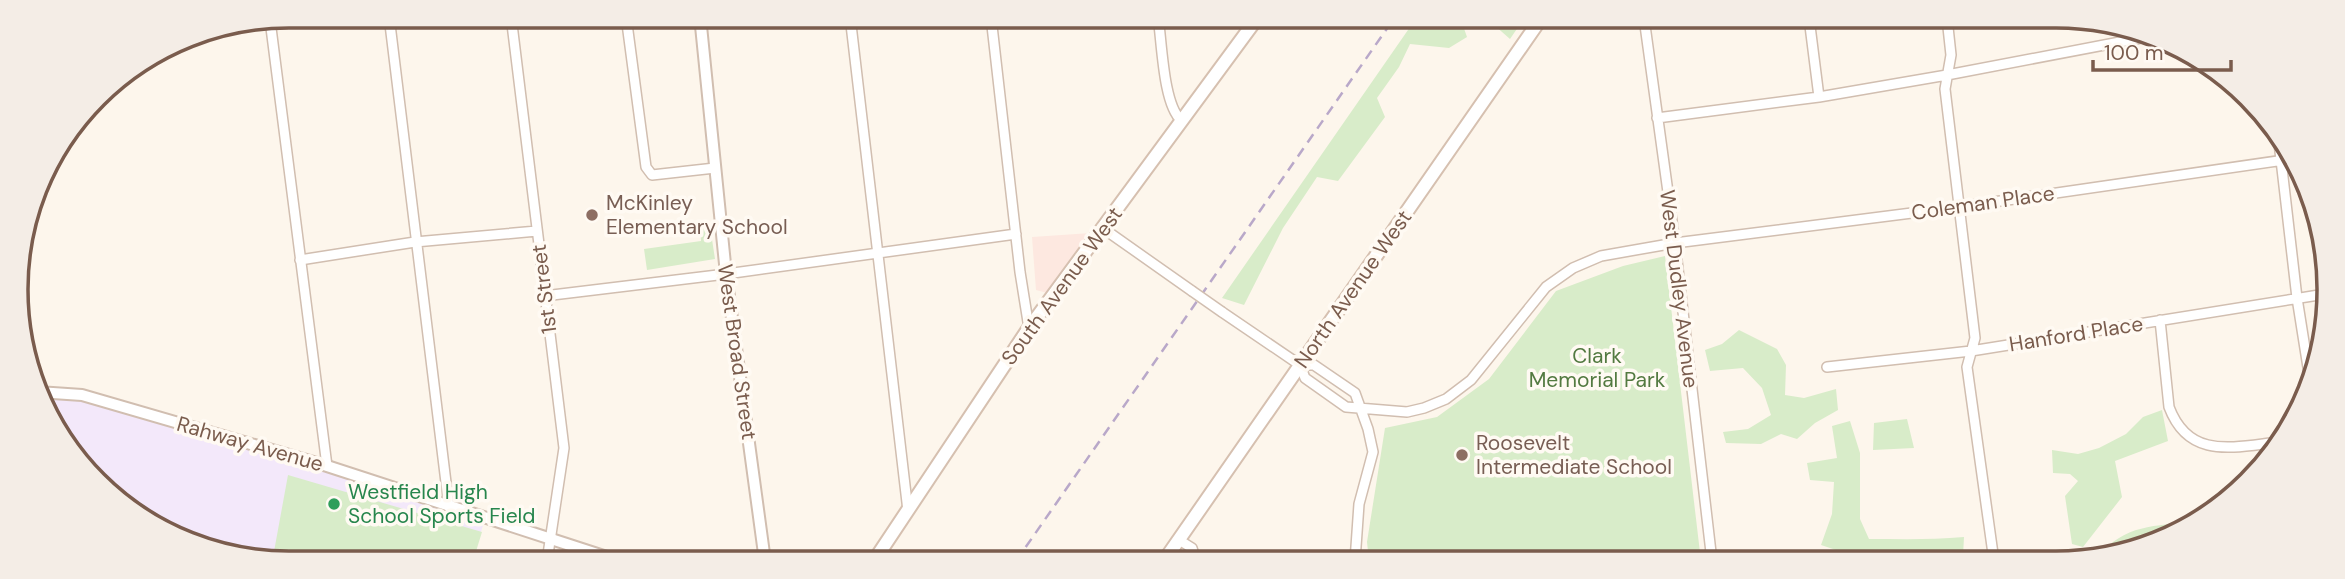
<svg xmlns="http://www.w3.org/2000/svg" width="2345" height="579" font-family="'DM Sans',sans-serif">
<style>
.commercial{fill:#fde8e0}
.education{fill:#f3e8fa}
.green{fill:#d8ecc9}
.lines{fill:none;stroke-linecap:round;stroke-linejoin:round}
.minor-casing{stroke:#d1beb0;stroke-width:12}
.tertiary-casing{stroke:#d1beb0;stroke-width:14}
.secondary-casing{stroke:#d6c0b0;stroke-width:16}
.minor{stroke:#fff;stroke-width:9}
.tertiary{stroke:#fff;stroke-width:10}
.secondary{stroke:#fff;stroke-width:12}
.rail{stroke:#b9a8c9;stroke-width:2.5;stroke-dasharray:10 7;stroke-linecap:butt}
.minor-bridge-casing{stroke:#d1beb0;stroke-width:12;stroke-linecap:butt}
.minor-bridge{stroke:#fff;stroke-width:9}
.education-dot{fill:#8d6e63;stroke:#fffaf3;stroke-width:2.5}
.leisure-dot{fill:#2e9e5b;stroke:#fffaf3;stroke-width:2.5}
.labels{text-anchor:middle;stroke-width:7;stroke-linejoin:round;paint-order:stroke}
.education-label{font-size:21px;fill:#785e54;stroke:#fffaf3;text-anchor:start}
.street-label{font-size:21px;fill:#7a5c4d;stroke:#fffaf3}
.park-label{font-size:21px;fill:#537a41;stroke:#fffaf3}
.leisure-label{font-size:21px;fill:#27864d;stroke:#fffaf3;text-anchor:start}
.rim{fill:none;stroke:#7a5c4d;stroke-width:3.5}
</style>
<rect width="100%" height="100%" fill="#fdf6ec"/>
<path class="commercial" d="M1091 233 1051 294 1036 290 1032 237Z"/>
<path class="education" d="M38 392 82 395 485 519 472 561H289L273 557 272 561H253L153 527 73 456Z"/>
<path class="green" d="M1417 17H1460L1467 37 1449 48 1410 44 1399 67 1377 98 1385 117 1338 181 1317 177 1283 228 1244 305 1222 298Z
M1485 17H1525L1510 39Z
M710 226 715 259 647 270 644 249 701 241 700 227Z
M1665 256 1701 561H1369L1367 542 1385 428 1437 417 1489 379 1556 291 1623 266Z
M1739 330 1777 349 1786 365 1785 395 1804 398 1836 389 1838 410 1815 423 1797 439 1781 434 1761 444 1726 443 1723 432 1748 429 1771 415 1762 388 1743 368 1710 371 1705 350 1722 344Z
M2162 410 2168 441 2115 461 2122 497 2083 547 2072 544 2065 496 2078 481 2070 474 2053 473 2052 450 2078 454 2099 448 2126 434 2143 417Z
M1907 419 1914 448 1873 450 1874 423Z
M1850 421 1860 453V519L1869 539C1901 539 1932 540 1964 537L1963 556 1912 561H1844L1839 551 1821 545 1832 514 1834 482 1810 480 1807 463 1837 458 1832 426Z
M288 475 482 532 473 561H289L273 557Z
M2197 520 2176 535 2096 559C2126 522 2153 528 2197 520Z"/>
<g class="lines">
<g class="minor-casing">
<path id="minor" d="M389 16 449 507
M511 16 564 448 547 561
M626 16 646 167 652 175 715 168
M850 16 908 511
M991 17 1020 272 1029 328
M1158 17C1162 42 1163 104 1181 120
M1644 18 1675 243 1712 561
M1809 18 1819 97
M1947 18 1951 55 1945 89 1975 338 1967 367 1994 561
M270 20 327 466
M1657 118 1819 97 1947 75 2146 37
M2278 134 2297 298 2310 380
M1104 229 1192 291
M300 260 415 242 537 231
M544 296 726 274 1016 234
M1222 312 1300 365H1314L1355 393 1368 429 1373 452 1359 504 1355 561
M2160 320 2169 407C2189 460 2233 447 2279 442
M1300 365 1305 378 1346 407 1407 412 1424 408 1446 399 1471 380 1546 287 1573 268 1601 256 1675 243 1959 207 2291 159
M1827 367 1971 351 2325 294
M1179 540 1192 548 1196 561"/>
</g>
<g class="tertiary-casing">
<path id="tertiary" d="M700 16 726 274 765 561
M38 392 82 395 327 466 619 561"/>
</g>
<g class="secondary-casing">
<path id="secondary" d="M874 561 1029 328 1258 17
M1164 561 1542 17"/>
</g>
<use href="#minor" class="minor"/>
<use href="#tertiary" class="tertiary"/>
<use href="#secondary" class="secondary"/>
<path class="rail" d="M1016 561 1395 17"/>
<g class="minor-bridge-casing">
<path id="minor-bridge" d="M1192 291 1222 312"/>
</g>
<use href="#minor-bridge" class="minor-bridge"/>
</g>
<g class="education-dot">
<circle cx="592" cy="215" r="7"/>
<circle cx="1462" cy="455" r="7"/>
</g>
<circle class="leisure-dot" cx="334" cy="504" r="7"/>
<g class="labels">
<g class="education-label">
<text x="606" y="210">McKinley<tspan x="606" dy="24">Elementary School</tspan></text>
<text x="1476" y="450">Roosevelt<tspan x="1476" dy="24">Intermediate School</tspan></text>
</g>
<g class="street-label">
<text transform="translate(1983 203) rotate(-8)" y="7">Coleman Place</text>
<text transform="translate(1062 286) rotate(-54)" y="7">South Avenue West</text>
<text transform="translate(544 289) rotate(-97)" y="7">1st Street</text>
<text transform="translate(1353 289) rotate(-55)" y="7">North Avenue West</text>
<text transform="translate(1679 289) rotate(83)" y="7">West Dudley Avenue</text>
<text transform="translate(2076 334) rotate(-9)" y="7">Hanford Place</text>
<text transform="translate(737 352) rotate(82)" y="7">West Broad Street</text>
<text transform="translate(250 444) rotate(16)" y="7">Rahway Avenue</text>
</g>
<g class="park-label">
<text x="1597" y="363">Clark<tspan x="1597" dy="24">Memorial Park</tspan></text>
</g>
<g class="leisure-label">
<text x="348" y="499">Westfield High<tspan x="348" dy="24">School Sports Field</tspan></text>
</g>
</g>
<path d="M0 0H2345V579H0ZM289 28H2056A261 261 0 0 1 2317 289V290A261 261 0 0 1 2056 551H289A261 261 0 0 1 28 290V289A261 261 0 0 1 289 28Z" fill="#f4ede6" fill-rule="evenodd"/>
<path class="rim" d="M289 28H2056A261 261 0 0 1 2317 289V290A261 261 0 0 1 2056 551H289A261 261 0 0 1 28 290V289A261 261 0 0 1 289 28Z"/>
<path d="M2093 60v10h138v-10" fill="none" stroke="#7a5c4d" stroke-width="3.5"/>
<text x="2104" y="60" font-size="21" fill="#7a5c4d" stroke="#fffaf3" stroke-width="5" paint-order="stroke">100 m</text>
</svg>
